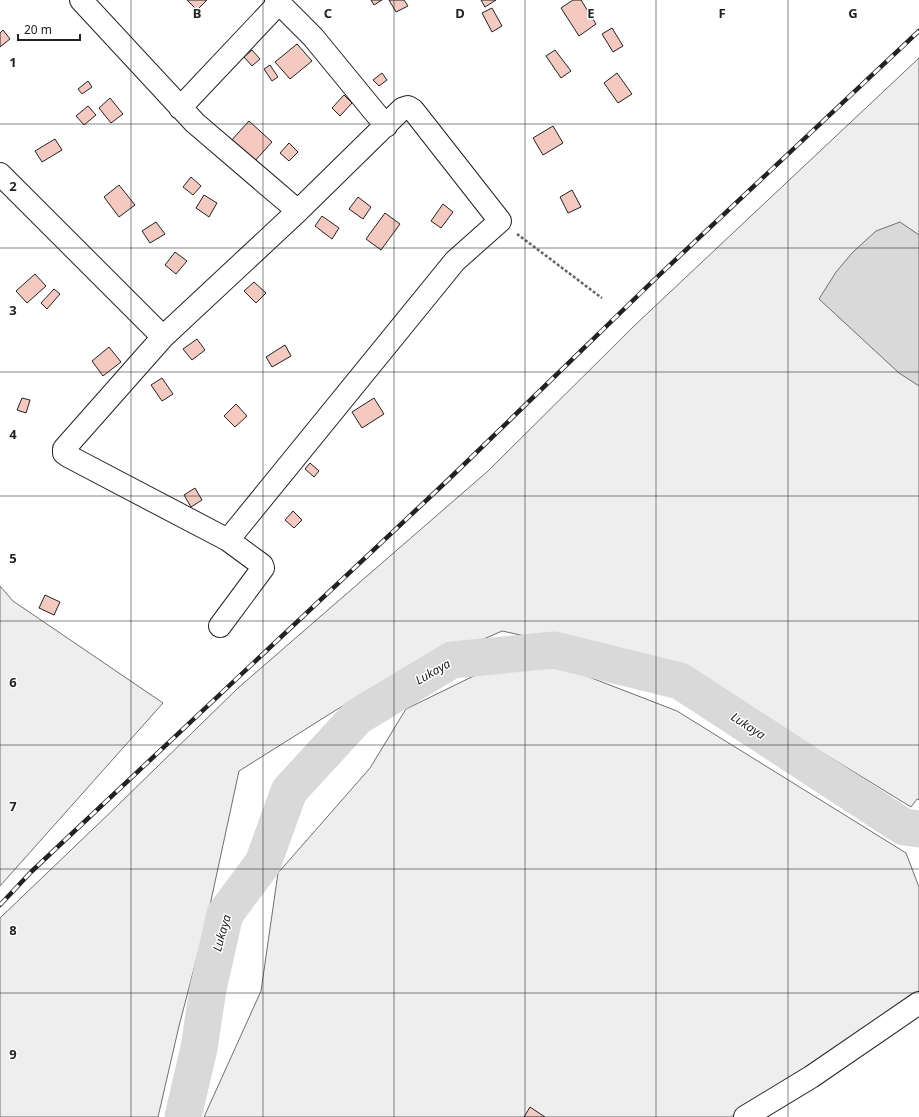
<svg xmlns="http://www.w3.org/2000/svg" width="919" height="1117" font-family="'Noto Sans',sans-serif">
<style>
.green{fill:#eee;stroke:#6f6f6f}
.water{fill:#d9d9d9;stroke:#6f6f6f}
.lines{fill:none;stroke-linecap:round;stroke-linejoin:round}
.river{stroke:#d9d9d9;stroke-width:37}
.building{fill:#f3c9c0;stroke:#222}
.minor-casing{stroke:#222;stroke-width:24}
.path{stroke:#646464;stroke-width:2.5;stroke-dasharray:3 2;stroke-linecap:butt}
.minor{stroke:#fff;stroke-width:22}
.rail-casing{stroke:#222;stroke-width:4.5}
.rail{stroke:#fff;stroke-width:3;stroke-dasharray:9;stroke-linecap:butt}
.grid{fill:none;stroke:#222;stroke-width:1;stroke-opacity:0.55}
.labels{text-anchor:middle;stroke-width:3;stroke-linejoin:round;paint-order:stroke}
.water-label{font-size:12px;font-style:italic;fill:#222;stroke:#fff}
.grid-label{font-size:13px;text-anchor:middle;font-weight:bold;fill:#222;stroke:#fff;stroke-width:3;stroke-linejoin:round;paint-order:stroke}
</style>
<rect width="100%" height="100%" fill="#fff"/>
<path class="green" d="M919 58V800L917 799 911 807 691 672 502 631 368 690 239 771 207 919 179 1026 158 1117H0V918L117 806 238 688 488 471 634 326Z
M0 586 13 601 163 703 0 886Z
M545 660 677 711 906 853 919 887V992L731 1117H204L261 991 278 873 370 768 406 709 486 670Z"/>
<path class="water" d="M900 222 919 235V386L899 373 819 299 836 272 853 252 876 231Z"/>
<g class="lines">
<path class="river" d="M183 1117 199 1048 208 989 225 914 263 863 289 791 357 717 452 660 554 650 680 681 904 827 919 829"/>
</g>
<path class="building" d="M187 0H207L197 10Z
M371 0H382L374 5Z
M389 0H404L408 6 396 12Z
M481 0H496L485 7Z
M573 0H581L596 24 579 36 561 8Z
M492 8 502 26 492 32 482 13Z
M612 28 623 46 613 52 602 34Z
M3 30 10 39 0 47V33Z
M297 44 312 61 290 79 275 62Z
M252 50 260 59 252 66 244 57Z
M555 50 571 71 561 78 546 56Z
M270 65 278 77 272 81 264 69Z
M382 73 387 80 379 86 373 80Z
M617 73 632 94 618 103 604 83Z
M88 81 92 87 82 94 78 89Z
M344 95 352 103 340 116 332 108Z
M110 98 123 114 111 123 99 108Z
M88 106 96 115 84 125 76 116Z
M249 121 272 142 253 163 229 143Z
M553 126 563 143 543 155 533 138Z
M55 139 62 150 42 162 35 151Z
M289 143 298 152 289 161 280 153Z
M191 177 201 186 193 195 183 187Z
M119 185 135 205 119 217 104 197Z
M572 190 581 207 568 213 560 197Z
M204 195 217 203 209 217 196 208Z
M358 197 371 207 363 219 349 209Z
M443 204 453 212 441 228 431 221Z
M385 213 400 224 381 250 366 239Z
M322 216 339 228 332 239 315 226Z
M156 222 165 234 150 243 142 231Z
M175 252 187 261 176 274 165 265Z
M35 274 46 286 27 303 16 291Z
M254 282 266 293 256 303 244 291Z
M54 289 60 294 47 309 41 303Z
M197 339 205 350 192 360 183 349Z
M285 345 291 356 272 367 266 357Z
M109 347 121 362 103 376 92 361Z
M162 378 173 394 162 401 151 385Z
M22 398 30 400 26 413 17 410Z
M374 398 384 414 362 428 352 412Z
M236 404 247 416 235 427 224 416Z
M310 463 319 471 314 477 305 469Z
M195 488 202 500 191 507 184 495Z
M293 511 302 520 294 528 285 520Z
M45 595 60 602 54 615 39 608Z
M530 1107 545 1117H524Z"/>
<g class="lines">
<g class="minor-casing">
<path id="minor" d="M81 0 195 123 298 211
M276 0 313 37 386 126
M180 108 279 3
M0 174 163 337
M220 626 263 568 262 565 228 540 68 456 64 453V449L163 337 298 211 402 109 408 107 413 110 500 221 455 261 228 540
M745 1117 811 1077 919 1003"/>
</g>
<path class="path" d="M517 234 602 298"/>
<use href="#minor" class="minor"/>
<g class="rail-casing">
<path id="rail" d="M0 905 31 872 448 480 654 280 919 31"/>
</g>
<use href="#rail" class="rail"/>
</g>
<path class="grid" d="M131 0V1117M263 0V1117M394 0V1117M525 0V1117M656 0V1117M788 0V1117M0 124H919M0 248H919M0 372H919M0 496H919M0 621H919M0 745H919M0 869H919M0 993H919"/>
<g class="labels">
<g class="water-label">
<text transform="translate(433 672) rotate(-30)" y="4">Lukaya</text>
<text transform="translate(748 726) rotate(33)" y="4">Lukaya</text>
<text transform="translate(222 933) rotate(-74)" y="4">Lukaya</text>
</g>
</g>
<g class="grid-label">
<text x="197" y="18">B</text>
<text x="328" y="18">C</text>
<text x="460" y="18">D</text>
<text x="591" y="18">E</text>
<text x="722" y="18">F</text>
<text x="853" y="18">G</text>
<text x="13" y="67">1</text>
<text x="13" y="191">2</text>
<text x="13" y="315">3</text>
<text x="13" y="439">4</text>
<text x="13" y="563">5</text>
<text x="13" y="687">6</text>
<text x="13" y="811">7</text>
<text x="13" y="935">8</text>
<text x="13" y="1059">9</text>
</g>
<path d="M18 34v6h62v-6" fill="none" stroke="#222222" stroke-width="2"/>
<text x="24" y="34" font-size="12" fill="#222222" stroke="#ffffff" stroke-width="3" paint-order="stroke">20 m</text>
</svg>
